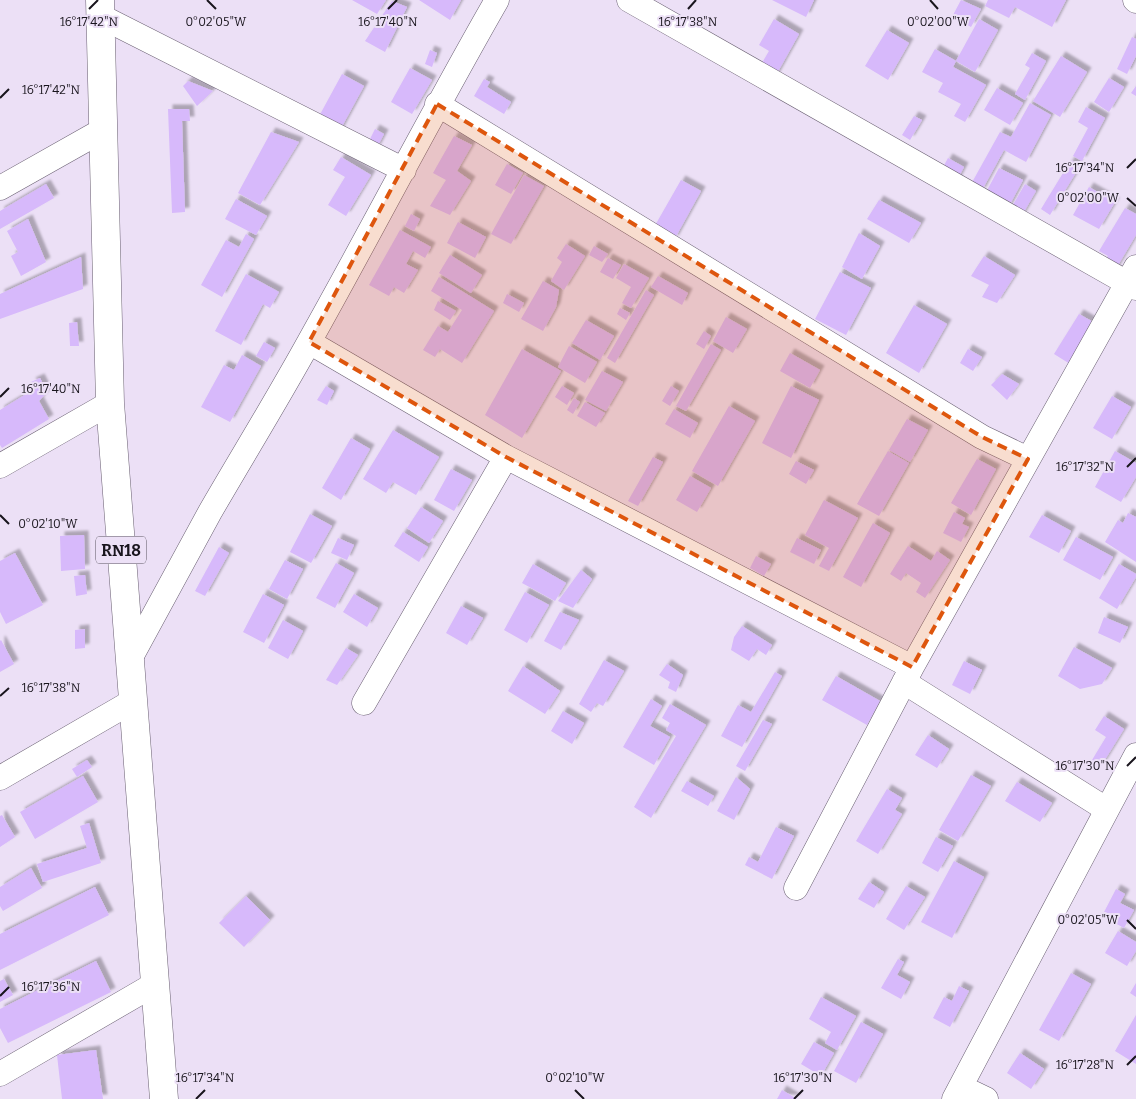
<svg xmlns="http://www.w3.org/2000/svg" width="1136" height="1099" font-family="Bitter,serif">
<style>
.building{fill:#d7b9fb;filter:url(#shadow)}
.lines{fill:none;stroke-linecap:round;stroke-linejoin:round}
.street-casing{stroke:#695f71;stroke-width:25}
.primary-casing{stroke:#695f71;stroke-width:29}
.street{stroke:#fff;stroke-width:24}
.primary{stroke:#fff;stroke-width:28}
.marked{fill:#de560d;fill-opacity:0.2;stroke:#de560d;stroke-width:4;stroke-dasharray:10 6;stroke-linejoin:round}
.ticks{fill:none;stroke:#19151d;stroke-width:2}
.labels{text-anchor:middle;stroke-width:4;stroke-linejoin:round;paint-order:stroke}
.shield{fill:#ece0f6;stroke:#58525e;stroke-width:1}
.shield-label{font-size:16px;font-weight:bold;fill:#19151d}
.ticks-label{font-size:12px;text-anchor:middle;fill:#19151d;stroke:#ece0f6;stroke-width:4;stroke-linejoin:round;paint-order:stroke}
</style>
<defs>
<filter id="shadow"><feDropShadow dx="4.5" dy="-4.5" stdDeviation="1" flood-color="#0004"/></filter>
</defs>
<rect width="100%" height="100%" fill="#ece0f6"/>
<path class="building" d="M352 0H386L377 14Z
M419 0H461L450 20Z
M772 0H814L806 17Z
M961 0 981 9 971 27 952 17Z
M988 0H1066L1052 27 1015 7 1009 18 985 6Z
M392 1 407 7 385 52 365 41Z
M774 19 799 34 775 77 759 68 769 51 759 45Z
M979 19 998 30 975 72 956 61Z
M887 30 909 43 888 80 865 66Z
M1132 37 1136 39V56L1127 74 1117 69Z
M935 49 956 61 953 67 986 85 965 122 954 116 961 104 938 92 943 83 922 72Z
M430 50 437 53 432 67 425 64Z
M1032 53 1046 61 1025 100 1015 94 1030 68 1025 65Z
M1061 56 1087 72 1060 117 1033 101Z
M410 68 432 80 412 114 391 102Z
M342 74 364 86 339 132 317 120Z
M1109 78 1124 87 1109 112 1094 102Z
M484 79 490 82 487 87 511 102 504 114 474 96Z
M188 81 213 91 197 106 183 86Z
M1136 86V96L1131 93Z
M997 88 1023 103 1010 125 984 110Z
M1030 103 1051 115 1026 162 1004 150 981 192 970 186 1000 132 1011 137Z
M1086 107 1105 118 1082 161 1073 156 1088 128 1078 122Z
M168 109H189L190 121H182L185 212 172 213Z
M914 116 922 120 910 140 902 135Z
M375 129 384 134 376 149 367 145Z
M271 132 299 142 260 205 238 193Z
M454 136 472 145 457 171 471 181 450 215 430 206 446 180 433 173Z
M341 157 371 175 346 216 328 205 345 177 333 170Z
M948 158 964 167 956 182 940 173Z
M1071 160 1080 166 1050 215 1041 209Z
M507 164 523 173 511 194 495 185Z
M999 168 1023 180 1008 208 984 196Z
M524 175 544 186 511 244 491 234Z
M681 180 701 191 674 240 653 229Z
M46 184 54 198 0 229V211Z
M1025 184 1036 191 1021 217 1010 210Z
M1089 187 1115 202 1099 229 1073 215Z
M236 199 267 216 256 235 225 219Z
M879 200 921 223 909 243 867 219Z
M1125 208 1136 214V235L1114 272 1102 265 1108 256 1099 251Z
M411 214 420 219 414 231 405 226Z
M28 219 46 262 21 276 11 256 18 252 7 231Z
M458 222 486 237 475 258 447 243Z
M400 230 431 247 425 258 413 251 406 264 418 270 404 293 394 287 389 296 369 285Z
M859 233 880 246 862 279 842 267Z
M246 234 254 239 222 297 201 285 226 240 239 247Z
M566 244 585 256 564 290 551 281 562 262 557 258Z
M594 246 608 254 602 262 589 255Z
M450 255 482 275 471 293 439 273Z
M984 256 1015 275 997 303 982 297 989 285 971 276Z
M81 257 83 289 0 319V294Z
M608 258 621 265 613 279 600 272Z
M624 264 649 278 631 308 622 303 631 287 616 278Z
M840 272 871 288 846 335 815 319Z
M246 274 279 292 270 308 263 304 241 345 215 331Z
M658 276 688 293 682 305 651 287Z
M439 277 494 311 462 363 440 349 435 357 423 350 438 326 448 332 462 310 431 291Z
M543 281 559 290 556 307 543 331 521 319Z
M646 290 654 295 615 363 607 358Z
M507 294 524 303 519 312 503 303Z
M438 301 456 311 450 320 434 310Z
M914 305 947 324 919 373 886 353Z
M620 308 630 313 626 320 617 314Z
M1079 314 1095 323 1070 364 1054 354Z
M726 317 747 329 733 353 713 341Z
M586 320 614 336 600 360 572 343Z
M77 322 79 346H70L69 323Z
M704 331 711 336 704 349 696 344Z
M264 342 275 348 267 362 256 356Z
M711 344 721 350 686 411 676 406Z
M569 346 597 362 585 383 558 367Z
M522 349 561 371 522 438 485 415Z
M968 349 982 357 973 371 960 363Z
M790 353 820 370 810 388 780 371Z
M242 355 261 366 230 422 201 407 224 365 234 370Z
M602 371 623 382 606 411 585 400Z
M1002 374 1019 384 1007 400 991 385Z
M40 378 47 392 39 401 49 419 2 448 0 445V410L36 388 31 382Z
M326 386 334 391 327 405 317 400Z
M562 386 574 393 567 405 555 397Z
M671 386 679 391 670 406 662 401Z
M791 386 819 400 791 458 762 443Z
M1112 396 1131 407 1112 439 1093 428Z
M574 398 580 402 573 414 567 410Z
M585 402 605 413 596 427 577 416Z
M729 406 755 421 718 486 692 471Z
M674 409 698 423 690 438 665 424Z
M907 419 928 430 910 462 889 450Z
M393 430 439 457 416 495 393 482 386 493 363 479Z
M351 438 370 449 341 500 322 488Z
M888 451 909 463 879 516 857 504Z
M1115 451 1136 463V477L1121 502 1095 487Z
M653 457 663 462 638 506 628 501Z
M977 459 996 469 971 515 951 503Z
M796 461 814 470 806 484 789 474Z
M451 469 472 480 454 511 434 500Z
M690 476 711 488 697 512 676 500Z
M824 500 858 518 829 571 819 566 829 548 805 535Z
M421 507 443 521 429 543 407 528Z
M954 512 965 518 962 524 969 527 961 542 943 533Z
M1128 513 1136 517V562L1105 542 1118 520 1123 523Z
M310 514 332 526 311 563 290 552Z
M1042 515 1071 531 1059 553 1029 537Z
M873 523 890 533 861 587 843 577Z
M403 532 428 547 419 562 394 546Z
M84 535 85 569 61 571 60 536Z
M1076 537 1113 557 1100 580 1063 560Z
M338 538 354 545 347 560 331 553Z
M797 538 821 550 814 564 790 552Z
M908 546 931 561 937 551 950 560 925 598 916 592 921 583 906 573 901 581 890 574Z
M219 547 229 553 205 596 195 591Z
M15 553 43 605 6 624 0 612V561Z
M756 556 771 564 764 576 750 568Z
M285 560 303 569 287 599 269 589Z
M336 563 354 573 335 608 316 598Z
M533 564 566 583 555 601 522 583Z
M1119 564 1136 574V577L1117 609 1099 598Z
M581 570 592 579 573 608 558 601Z
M85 575 87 594 76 596 74 576Z
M525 592 549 605 527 643 504 630Z
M263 594 284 605 264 643 243 632Z
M354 594 378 608 367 627 343 612Z
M461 606 483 618 467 645 446 633Z
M560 612 579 620 561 650 544 641Z
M1104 617 1128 627 1120 643 1098 633Z
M283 620 303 631 288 659 268 648Z
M742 626 772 645 766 655 757 649 749 661 731 650 734 637Z
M85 629V648L75 649V630Z
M1 640 14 664 0 672V641Z
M1074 647 1112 668 1102 684 1080 689 1058 676Z
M346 648 358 655 337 685 326 680Z
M604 660 624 671 603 706 597 703 591 712 579 704Z
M964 661 982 670 970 694 952 685Z
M667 664 683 675 676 692 668 688 670 682 659 675Z
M523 666 560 691 545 714 508 691Z
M775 672 782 676 742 747 721 736 738 705 751 712Z
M836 676 880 701 867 725 822 700Z
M651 699 662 706 650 726 670 737 654 765 623 747Z
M670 704 706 725 651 818 634 807 676 736 666 730 670 723 662 718Z
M563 711 584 723 572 744 551 731Z
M1104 716 1124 729 1101 766 1092 760 1106 737 1095 730Z
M763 720 772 724 745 771 736 766Z
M928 735 949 749 937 768 915 755Z
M87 760 92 767 77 777 72 769Z
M971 775 991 786 958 841 939 830Z
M83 776 98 802 35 839 20 812Z
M736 777 750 789 734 820 717 811Z
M687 781 714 796 708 806 681 791Z
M1017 782 1052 803 1040 822 1005 801Z
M887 789 902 798 895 810 902 814 878 854 856 841Z
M2 815 15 837 0 847V816Z
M89 823 101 863 43 882 37 864 87 848 80 826Z
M776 827 794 836 772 879 745 865 749 857 758 862Z
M936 837 953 846 938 872 922 863Z
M954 861 984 877 952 938 921 922Z
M31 868 42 888 3 911 0 906V887Z
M869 882 884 892 874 908 858 899Z
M906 886 925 897 904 930 886 919Z
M95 887 109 915 0 970V934Z
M1116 889 1125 894 1120 903 1134 910 1124 928 1102 916Z
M246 896 270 920 244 947 219 923Z
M1118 931 1136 942V951L1127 966 1105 953Z
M898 959 904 962 897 975 910 982 901 999 881 988Z
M96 961 111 992 8 1043 0 1028V1009Z
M1071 973 1091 984 1059 1041 1039 1030Z
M4 979 13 995 0 1002V981Z
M1136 983V997L1130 993Z
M959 986 969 991 950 1027 933 1018 944 997 952 1001Z
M821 997 856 1016 837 1050 825 1043 831 1032 809 1019Z
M1136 1015V1064L1115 1051Z
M861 1022 883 1034 856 1083 834 1071Z
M814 1042 834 1053 821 1076 801 1064Z
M96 1050 103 1099H62L57 1055Z
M1020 1053 1044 1069 1031 1089 1007 1073Z
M782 1090 797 1099H777Z"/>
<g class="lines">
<g class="street-casing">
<path id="street" d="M629 0 1136 288
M1135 0 1136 1
M100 16 404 170
M437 104 982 437 1028 459
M0 188 103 130
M309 342 506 457 912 667
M0 466 110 403
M130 659C157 610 183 561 210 512 243 455 277 400 309 342 373 228 432 113 497 0
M904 682 1106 809
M364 703 506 457
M0 778 133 701
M796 888 912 667 1136 267
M0 1074 155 984
M961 1087 986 1099
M954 1099 1136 755"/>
</g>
<g class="primary-casing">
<path id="primary" d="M100 0 110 403 164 1099"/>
</g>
<use href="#street" class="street"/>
<use href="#primary" class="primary"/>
</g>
<path class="marked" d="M437 104 982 437 1028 459 912 667 506 457 309 342Z"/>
<path class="ticks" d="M207 0 216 9M930 0 938 9M89 9 98 0M388 9 397 0M688 9 696 0M0 98 9 89M1127 168 1136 159M1127 198 1136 206M0 397 9 388M1127 467 1136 458M0 515 9 524M0 696 9 688M1127 766 1136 757M1127 920 1136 929M0 996 9 987M1127 1065 1136 1056M575 1090 584 1099M196 1099 205 1090M794 1099 803 1090"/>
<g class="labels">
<rect class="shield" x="96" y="536.5" width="50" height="27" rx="4"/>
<g class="shield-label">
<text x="121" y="556">RN18</text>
</g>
</g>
<g class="ticks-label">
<text x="216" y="26">0°02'05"W</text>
<text x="89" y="26">16°17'42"N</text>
<text x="388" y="26">16°17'40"N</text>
<text x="938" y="26">0°02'00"W</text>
<text x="688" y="26">16°17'38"N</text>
<text x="51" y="94">16°17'42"N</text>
<text x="1085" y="172">16°17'34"N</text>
<text x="1088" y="202">0°02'00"W</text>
<text x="51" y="393">16°17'40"N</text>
<text x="1085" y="471">16°17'32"N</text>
<text x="48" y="528">0°02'10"W</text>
<text x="51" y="692">16°17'38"N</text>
<text x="1085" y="770">16°17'30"N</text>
<text x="1088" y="924">0°02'05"W</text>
<text x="51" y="991">16°17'36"N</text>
<text x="1085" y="1069">16°17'28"N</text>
<text x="205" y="1082">16°17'34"N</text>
<text x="803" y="1082">16°17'30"N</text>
<text x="575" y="1082">0°02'10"W</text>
</g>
</svg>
